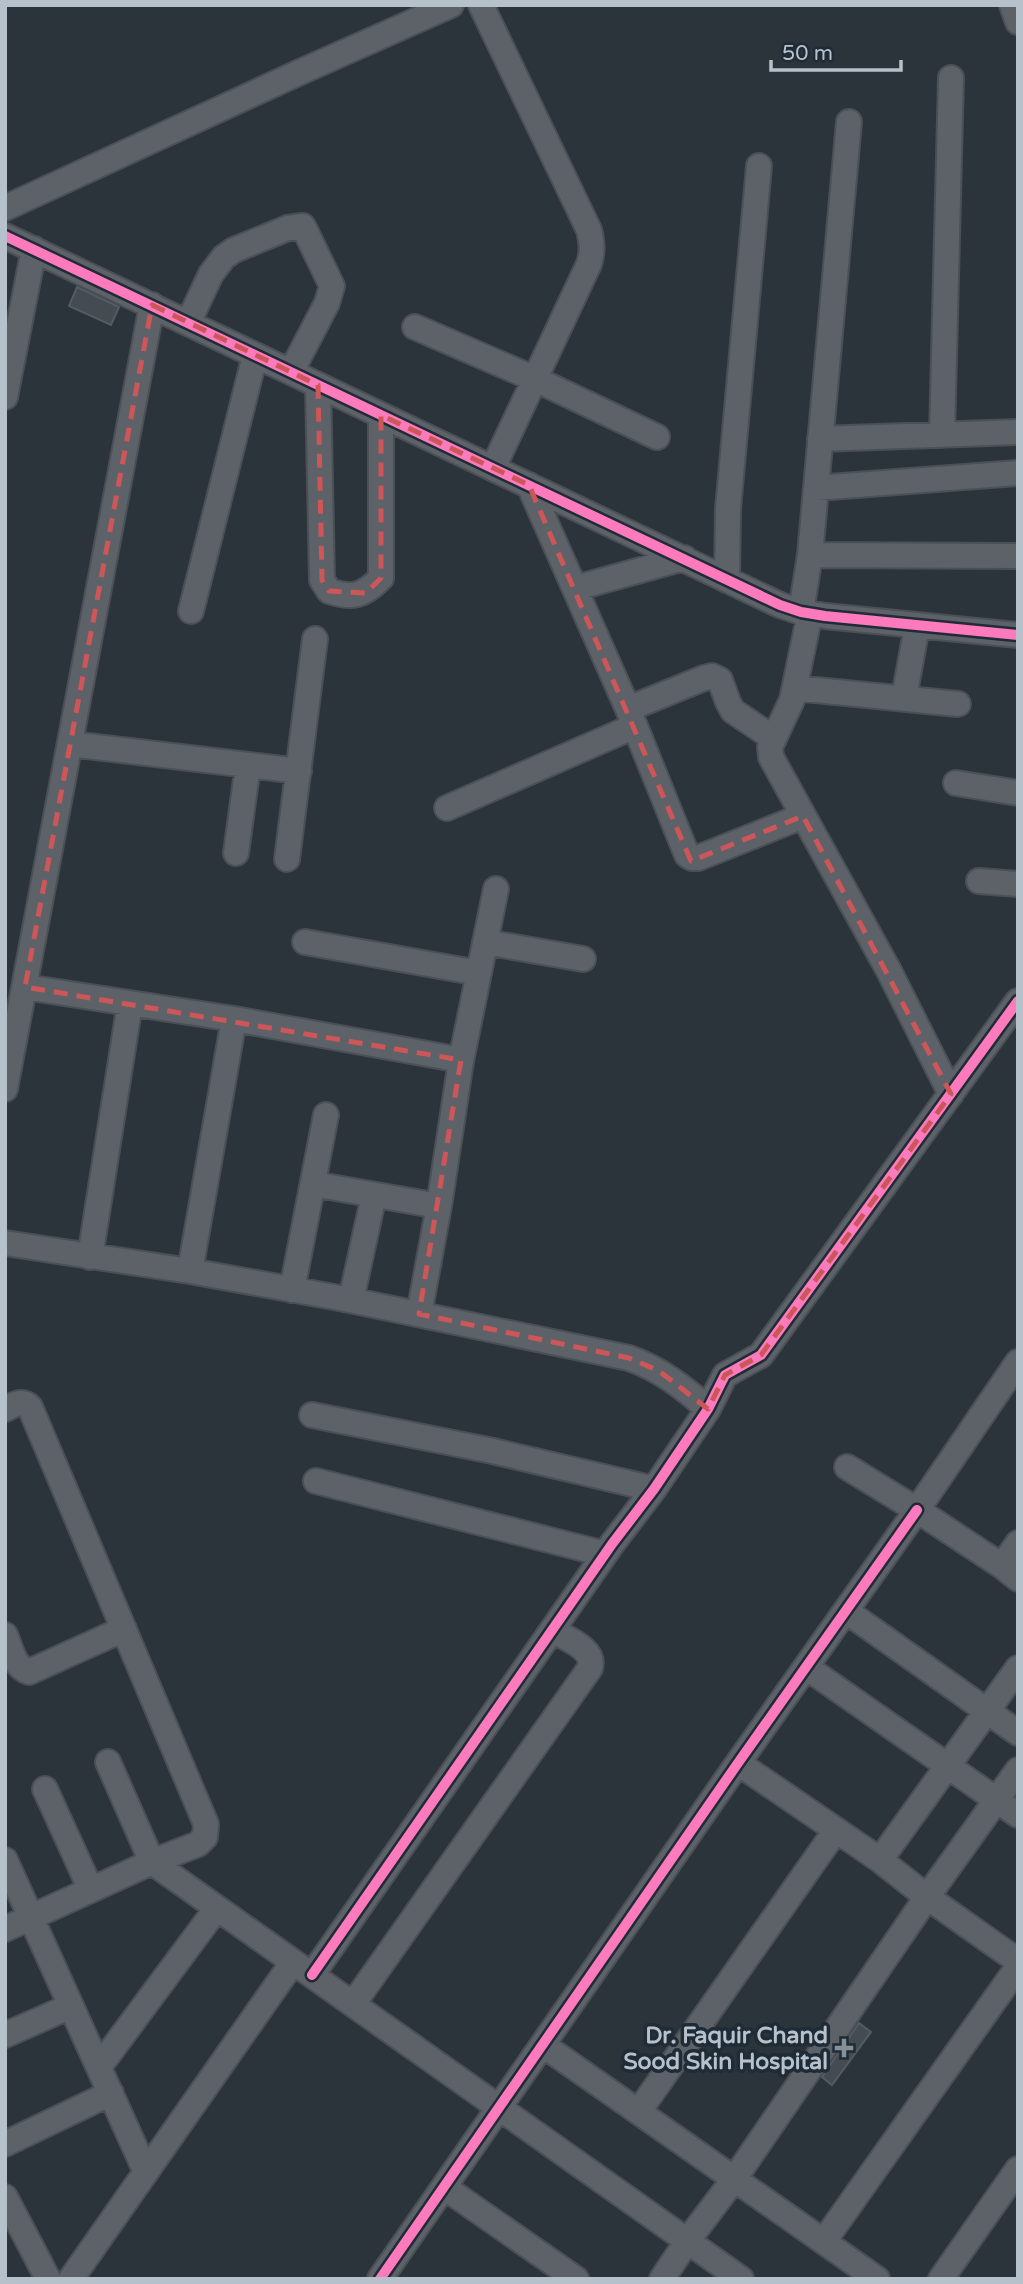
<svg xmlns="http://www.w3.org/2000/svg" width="1023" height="2284" font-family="'Varela Round',sans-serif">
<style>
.building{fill:#444b51;stroke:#545c63;stroke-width:2}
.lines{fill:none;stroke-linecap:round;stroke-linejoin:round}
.minor-casing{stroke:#4a5055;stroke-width:28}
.minor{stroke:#5d6269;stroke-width:24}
.cycleway-casing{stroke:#1f2b36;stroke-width:15}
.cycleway{stroke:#fd7abc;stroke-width:10}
.marked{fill:none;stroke:#cd5659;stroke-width:5;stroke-dasharray:14 9;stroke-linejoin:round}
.poi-dot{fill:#869099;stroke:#1f2b36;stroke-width:2.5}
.labels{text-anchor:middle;stroke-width:7;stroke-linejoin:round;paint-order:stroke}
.poi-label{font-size:23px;font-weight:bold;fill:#b7c1cb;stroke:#1f2b36;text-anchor:end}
</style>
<rect width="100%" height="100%" fill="#2c343b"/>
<path class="building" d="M77 287 119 307 111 325 69 306Z
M859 2023 871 2032 832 2085 822 2077Z"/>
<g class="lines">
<g class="minor-casing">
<path id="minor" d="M481 5 589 230C592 243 593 251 589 264L493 468
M1012 5 1018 22
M5 208 298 73 451 5
M5 236 780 605 801 612 825 616 1018 635
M188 323 211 274 224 257 234 250 288 228 303 226 332 286 327 303 291 372
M415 327 535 379 657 437
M318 385 322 580 329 591C353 599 363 596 381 578V415
M5 397 34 249
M942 435 951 78
M820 439 1018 432
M529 485 628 709 687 855 692 858H698L803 816
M816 488 1018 473
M810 555 1018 556
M727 580 728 509 759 166
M576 588 684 558
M191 611 255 355
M801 612 810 555 849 122
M810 613 792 700 770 747 771 757 889 971 951 1094
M795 688 958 704
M904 698 917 626
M628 709 704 678 712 676 720 680 728 702 733 711 773 738
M70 744 299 771
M956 783 1018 793
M447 808 635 726
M236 853 248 765
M287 859 315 639
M979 881 1018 884
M305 942 479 973
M485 942 583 959
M25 987 234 1019 450 1058 461 1061
M5 1089 152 305
M313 1184 439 1206
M5 1243 190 1271 345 1299 629 1358C660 1369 683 1387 708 1409
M90 1257 130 1003
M190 1271 234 1019
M292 1290 326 1115
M351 1300 374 1195
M419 1314 439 1206 461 1061 496 889
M1018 1362 917 1510 1002 1566 1018 1579
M5 1409C14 1405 22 1399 30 1407L206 1824 205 1837 198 1844 152 1862 5 1929
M312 1415 493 1451 654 1489
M316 1481 605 1554
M1002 1566 1018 1543
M846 1611 1018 1733
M5 1635C11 1649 14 1667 29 1672L124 1629
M806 1667 1018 1815
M108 1762 152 1862 741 2279
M738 1763 880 1860 927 1897 1018 1961
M45 1789 91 1890
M5 1860 146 2172
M880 1860 1018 1668
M312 1975 612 1544 654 1489 708 1409 725 1375 761 1355 1018 1001
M353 2004 590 1668C596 1649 565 1638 552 1630
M5 2035 71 2006
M543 2045 877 2279
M99 2067 217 1908
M639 2111 836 1830
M5 2144 111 2093
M444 2187 576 2279
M5 2197 48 2279
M824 2241 1018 1967
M71 2279 293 1962
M380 2279 738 1763 917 1510 847 1467
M662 2279 688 2240 735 2178 927 1897 1018 1770
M941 2279 1018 2169"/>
</g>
<use href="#minor" class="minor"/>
<g class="cycleway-casing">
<path id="cycleway" d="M5 236 780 605 801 612 825 616 1018 635
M312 1975 612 1544 654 1489 708 1409 725 1375 761 1355 1018 1001
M380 2279 738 1763 917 1510"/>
</g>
<use href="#cycleway" class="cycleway"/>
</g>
<path class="marked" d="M152 305 318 385 322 580 329 591 366 593 381 578V415L529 485 691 861 803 816 951 1094 761 1355 725 1375 708 1409 659 1371 629 1358 419 1314 461 1060 25 987Z"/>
<path class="poi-dot" d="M840.5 2037.5h7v7h7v7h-7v7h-7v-7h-7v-7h7z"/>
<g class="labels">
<g class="poi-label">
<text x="828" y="2043">Dr. Faquir Chand<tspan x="828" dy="26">Sood Skin Hospital</tspan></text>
</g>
</g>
<rect width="1023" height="2284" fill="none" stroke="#b7c1cb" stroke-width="14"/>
<path d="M771 60v10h130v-10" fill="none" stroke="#b7c1cb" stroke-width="3.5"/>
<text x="782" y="60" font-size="21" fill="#b7c1cb" stroke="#1f2b36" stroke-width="5" paint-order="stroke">50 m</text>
</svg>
